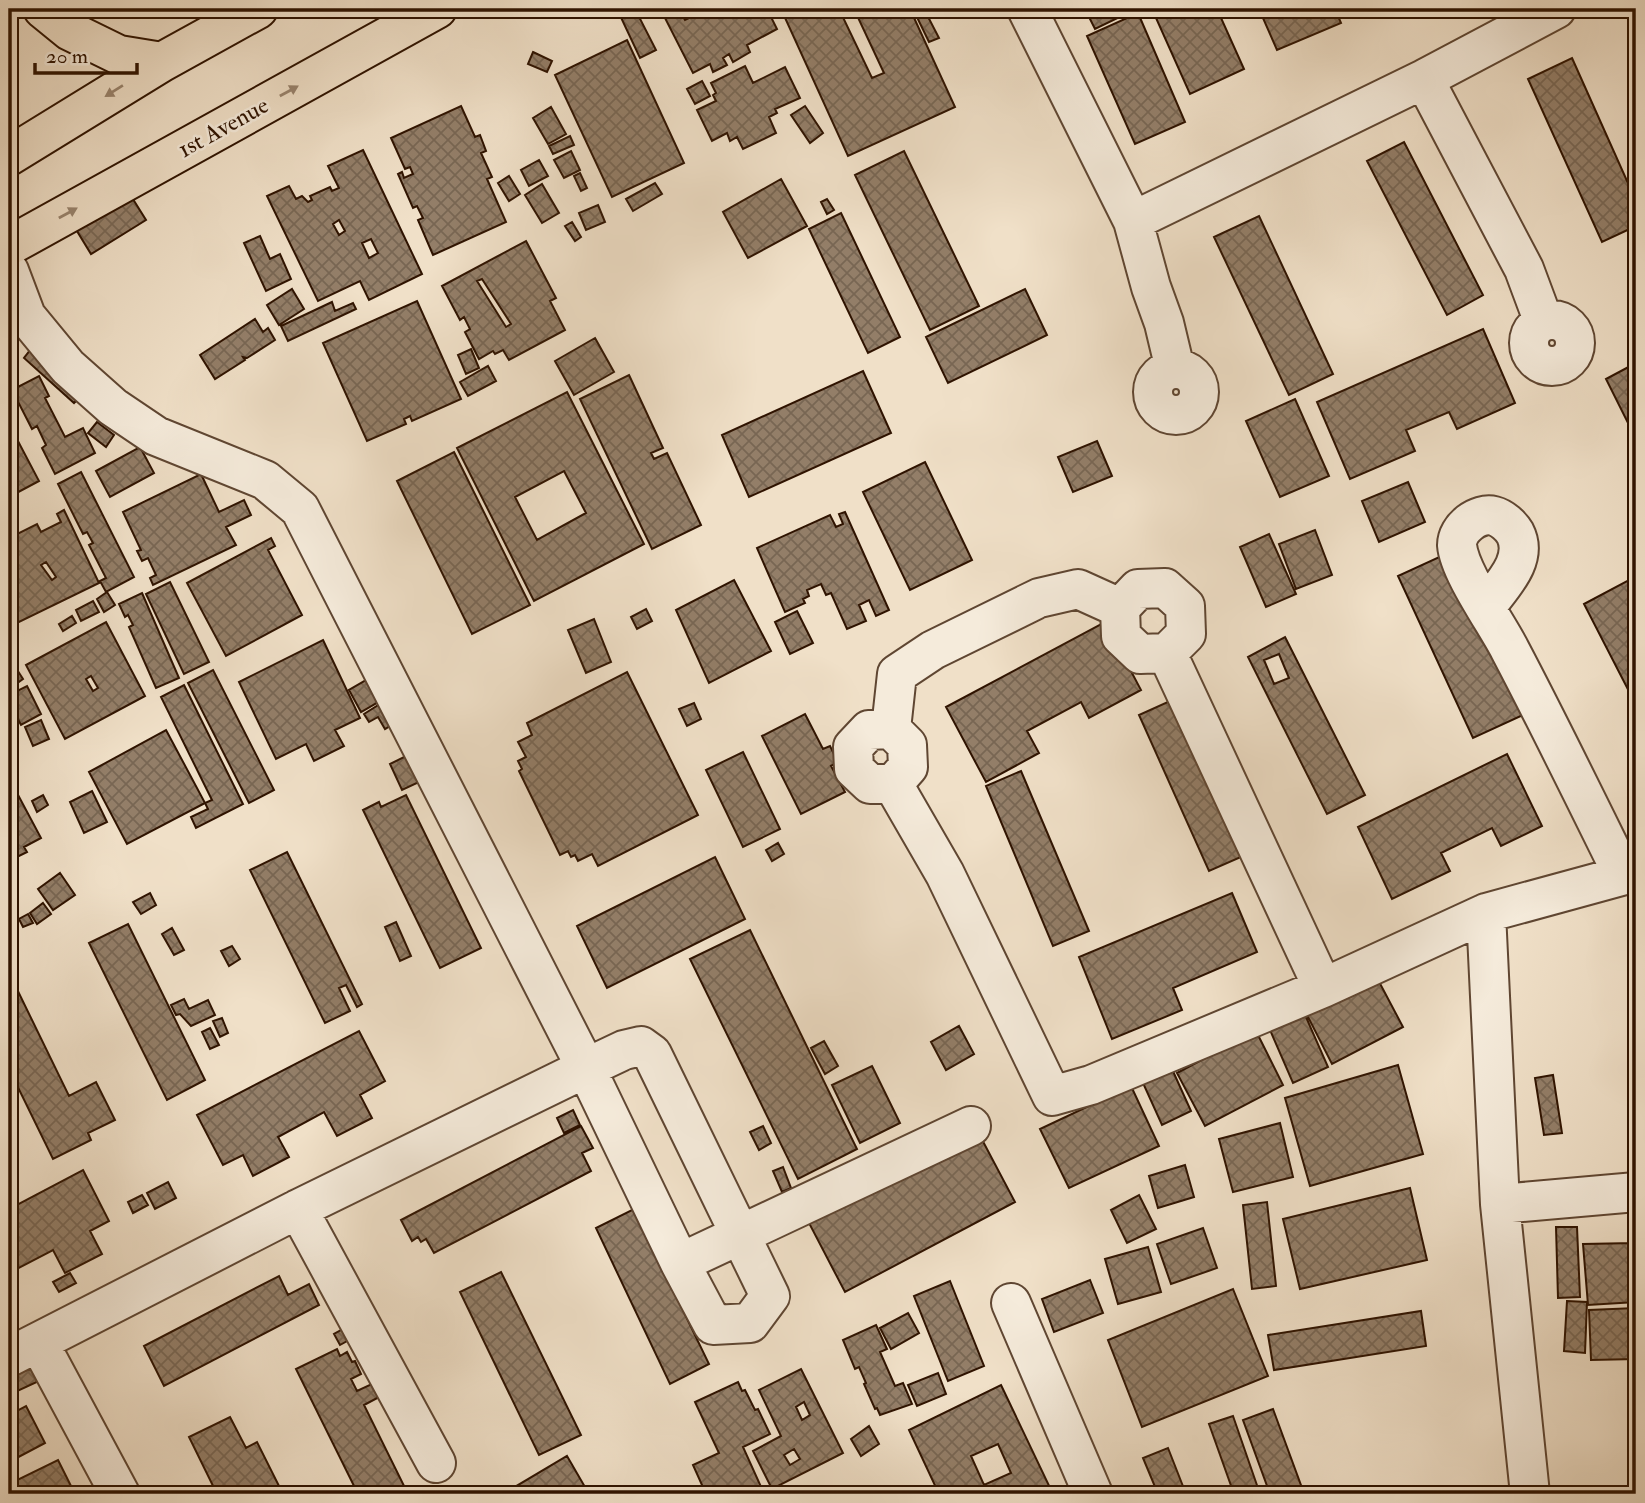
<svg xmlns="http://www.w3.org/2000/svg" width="1645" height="1503" font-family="'IM FELL Double Pica',serif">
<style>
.building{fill:url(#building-cross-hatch);stroke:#2f1300;stroke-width:2;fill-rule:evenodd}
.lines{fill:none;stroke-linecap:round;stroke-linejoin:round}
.minor-casing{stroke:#5f4632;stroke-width:42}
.major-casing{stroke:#2f1300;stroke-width:42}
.minor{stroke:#f5ebdb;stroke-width:38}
.major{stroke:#f0e0c8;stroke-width:38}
.oneway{fill:#99846e}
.labels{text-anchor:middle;stroke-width:5;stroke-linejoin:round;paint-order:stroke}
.street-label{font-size:24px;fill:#2f1300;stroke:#f5ebdb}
</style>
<defs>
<pattern id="building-cross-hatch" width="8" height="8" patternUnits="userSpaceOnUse" patternTransform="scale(1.75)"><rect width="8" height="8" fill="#937e68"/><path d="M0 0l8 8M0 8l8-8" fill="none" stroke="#786653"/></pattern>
</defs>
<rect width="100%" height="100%" fill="#f0e0c8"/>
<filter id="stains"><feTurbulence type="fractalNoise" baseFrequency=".00286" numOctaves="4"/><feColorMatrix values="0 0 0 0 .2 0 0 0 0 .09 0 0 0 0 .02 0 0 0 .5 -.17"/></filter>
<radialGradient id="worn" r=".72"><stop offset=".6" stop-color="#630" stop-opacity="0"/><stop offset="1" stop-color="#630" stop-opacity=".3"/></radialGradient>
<path class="building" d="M617 9H635L656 50 640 58Z
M684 9H767L777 29 747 45 750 52 733 62 729 54 723 58 727 65 713 72 710 64 693 73 665 18 680 11 685 20 689 18Z
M781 9H839L872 78 884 73 854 9H910L955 107 848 156Z
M913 9H924L939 38 929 42Z
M1085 9H1136L1095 29Z
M1152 9H1217L1244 69 1190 94Z
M1259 9H1335L1341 23 1277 50Z
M1138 13 1185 122 1135 144 1087 36Z
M627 40 684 163 612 197 555 75Z
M533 52 552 61 547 72 528 64Z
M1572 58 1636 201V226L1602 242 1528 79Z
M745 66 753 83 785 67 800 98 775 109 777 113 769 117 776 133 743 149 737 137 730 141 727 133 712 141 697 110 716 101 713 95 716 93 711 83Z
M702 81 710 96 695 104 687 89Z
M461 106 475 137 480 135 486 151 481 153 492 177 487 179 506 222 433 255 418 220 423 218 417 206 413 208 398 174 402 172 404 178 413 174 410 167 405 169 391 138Z
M805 106 823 133 810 143 791 115Z
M551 107 566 134 548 144 533 118Z
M570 136 574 145 553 154 549 146Z
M1404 142 1483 295 1447 315 1367 161Z
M363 150 422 274 369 300 360 281 318 301 267 196 289 186 296 199 302 196 308 202 312 200 310 196 330 187 332 191 339 188 328 166ZM339 220 345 231 339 235 333 224ZM371 239 378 253 369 258 362 243Z
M571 151 580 170 564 178 554 160Z
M904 151 979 306 930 330 855 175Z
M539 160 548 176 529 186 521 170Z
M580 173 587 188 581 191 574 176Z
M509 176 520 194 509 201 498 183Z
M781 179 807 226 748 258 723 212Z
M121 180 146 220 91 254 66 213Z
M655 183 662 194 633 211 626 199Z
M542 184 559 213 542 223 525 195Z
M827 199 834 210 827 214 821 202Z
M598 205 605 222 586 230 579 213Z
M841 213 900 337 868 353 809 229Z
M1259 216 1333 374 1289 395 1214 237Z
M572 222 581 237 575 241 565 226Z
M260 236 270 259 280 254 291 279 266 291 244 243Z
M526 241 556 298 550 301 565 330 509 360 503 350 495 354 493 351 479 359 465 332 470 329 464 317 460 320 442 286ZM482 279 511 324 506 327 477 281Z
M292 289 304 309 279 325 267 305Z
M1025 289 1047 335 948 383 926 337Z
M417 301 461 399 412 421 410 416 404 419 406 424 367 441 323 343Z
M332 302 335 311 353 303 356 309 288 341 281 326Z
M255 319 263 332 268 328 275 340 247 358 243 357 245 360 215 379 200 355Z
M1483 329 1515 403 1457 429 1449 412 1406 430 1415 451 1350 479 1317 402Z
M595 338 614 372 574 395 555 361Z
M31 349 82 395 74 403 24 358Z
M471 349 479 368 466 374 458 355Z
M1636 363V429L1632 431 1606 379Z
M488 366 496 381 468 396 460 382Z
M863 371 891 433 749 497 722 435Z
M629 375 663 448 651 453 654 459 667 453 701 525 652 549 580 399Z
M39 376 49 396 45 398 65 437 83 428 95 453 55 474 42 448 46 445 37 426 32 429 12 390Z
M567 392 644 544 534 601 457 448ZM564 471 586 513 537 540 515 497Z
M1295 399 1329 476 1280 497 1246 421Z
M97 422 114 435 106 447 88 433Z
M9 424 39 481 9 497Z
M1097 441 1112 476 1073 492 1058 457Z
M140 447 154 473 110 497 96 471Z
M454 452 530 605 472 634 397 481Z
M925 462 972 560 910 590 863 492Z
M81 472 134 577 106 592 100 581 106 578 89 545 93 543 87 532 83 534 58 484Z
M201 474 219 512 244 500 251 515 226 527 236 545 153 585 150 578 156 575 148 558 142 561 137 551 141 550 123 512Z
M1408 482 1425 522 1379 542 1362 501Z
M64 510 99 583 17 623 9 607V538L37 524 41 532 61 522 57 514ZM46 562 56 577 52 580 41 565Z
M845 512 889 610 876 616 869 600 859 605 866 621 847 629 831 593 826 595 821 584 807 590 809 596 803 599 805 603 785 612 757 548 830 515 836 527 843 524 839 514Z
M1315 530 1332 575 1296 589 1279 544Z
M1269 534 1296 594 1266 607 1240 547Z
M271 538 275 546 268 550 302 615 226 656 187 583Z
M1448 553 1523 715 1473 738 1398 576Z
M734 580 771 651 709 683 676 610Z
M1629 580 1636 593V705L1584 604Z
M170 582 209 662 184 674 146 594Z
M107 592 115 605 104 612 97 599Z
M142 593 179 678 156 688 129 627 133 625 128 615 125 617 119 604Z
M93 601 99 612 81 621 76 610Z
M646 609 652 621 637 629 631 617Z
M797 611 813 643 790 654 775 622Z
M72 616 76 623 63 631 59 624Z
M594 619 611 662 586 673 568 630Z
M106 622 145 696 65 739 26 665ZM91 676 98 688 93 691 86 679Z
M1105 622 1141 690 1089 718 1081 702 1027 731 1039 753 986 782 946 707Z
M1285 637 1365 795 1327 814 1248 657ZM1279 654 1289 678 1274 684 1264 660Z
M323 640 360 718 335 730 344 746 314 761 306 744 276 759 239 682Z
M14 665 23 679 9 689V669Z
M213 670 274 790 249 803 188 683Z
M627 672 698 815 598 866 592 854 578 861 575 855 571 857 568 851 560 855 519 771 522 769 518 761 526 757 518 742 532 735 527 723Z
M368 679 380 701 361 712 349 690Z
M184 685 243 804 196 828 191 817 208 809 205 803 212 800 161 697Z
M27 686 41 714 21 725 9 702V695Z
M1181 696 1250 853 1209 871 1139 715Z
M388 699 400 720 385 729 378 717 369 722 364 714Z
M694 703 701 719 687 726 679 709Z
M805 714 823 749 830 746 838 762 831 766 845 792 801 814 762 736Z
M41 720 49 739 33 746 25 727Z
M166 730 205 803 127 844 89 772Z
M743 752 780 829 743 847 706 770Z
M1507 754 1542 826 1501 846 1492 828 1441 853 1450 871 1392 899 1358 827Z
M406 756 419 782 402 790 390 764Z
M1021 771 1089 931 1053 946 986 786Z
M92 791 107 822 84 833 70 802Z
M17 793 41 838 24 847 27 852 9 861V797Z
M43 795 48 805 37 812 32 801Z
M406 795 481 948 440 968 363 810 379 802 381 807Z
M778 843 784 854 772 861 766 850Z
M287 852 362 1004 357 1007 346 985 339 988 350 1011 325 1023 250 870Z
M715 857 745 919 607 988 577 926Z
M60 873 75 895 53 910 38 889Z
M150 893 156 905 141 914 133 902Z
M1232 893 1257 952 1173 988 1182 1010 1112 1039 1079 957Z
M43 903 51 914 37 924 30 913Z
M28 914 33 923 23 927 19 919Z
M396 922 411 956 400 961 385 927Z
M128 924 205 1080 167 1100 89 943Z
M172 928 184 950 174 955 162 934Z
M750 930 857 1149 798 1179 690 959Z
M232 946 240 959 229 966 221 951Z
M1376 976 1403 1027 1332 1064 1306 1013Z
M14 983 69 1096 96 1082 115 1120 88 1133 91 1140 53 1159 9 1069V986Z
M184 999 189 1009 208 1000 215 1015 191 1026 180 1014 176 1015 171 1005Z
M1302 1008 1328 1067 1293 1083 1267 1023Z
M222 1018 228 1033 220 1037 213 1021Z
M959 1026 974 1054 946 1070 931 1042Z
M210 1028 219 1045 210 1049 202 1032Z
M359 1031 385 1081 360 1095 372 1118 337 1136 324 1112 278 1137 289 1157 253 1176 243 1155 223 1165 197 1115Z
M1256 1031 1283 1085 1205 1126 1177 1073Z
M824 1041 838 1066 825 1074 811 1048Z
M1398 1065 1423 1154 1310 1186 1285 1098Z
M872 1066 900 1123 860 1143 832 1085Z
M1172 1069 1191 1111 1162 1125 1143 1083Z
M1553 1075 1562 1133 1544 1135 1535 1078Z
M1131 1086 1159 1146 1069 1188 1040 1129Z
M573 1110 580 1125 564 1133 557 1118Z
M1280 1123 1293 1177 1233 1192 1219 1139Z
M581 1126 593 1148 582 1153 591 1171 434 1253 426 1239 421 1242 418 1237 412 1241 401 1220Z
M763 1126 771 1143 759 1150 750 1132Z
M978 1132 1015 1202 845 1292 809 1223Z
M1185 1165 1194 1197 1158 1208 1149 1176Z
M783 1167 791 1188 782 1192 773 1171Z
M83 1170 109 1221 90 1231 102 1254 65 1273 53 1250 9 1273V1209Z
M168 1182 176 1198 155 1209 147 1193Z
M1410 1188 1427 1260 1300 1289 1283 1219Z
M142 1195 148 1205 133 1213 128 1202Z
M1139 1195 1156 1229 1127 1243 1111 1210Z
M1267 1202 1276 1286 1252 1289 1243 1205Z
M1636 1206V1302L1588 1305 1583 1244 1635 1243 1631 1207Z
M634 1209 709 1364 670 1384 596 1228Z
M1556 1227H1577L1580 1297 1558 1298Z
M1203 1228 1217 1268 1171 1284 1157 1244Z
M1148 1247 1161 1292 1118 1304 1105 1259Z
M501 1272 581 1435 539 1455 460 1292Z
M70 1273 76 1283 59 1292 53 1282Z
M279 1276 288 1295 309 1284 319 1305 164 1386 144 1346Z
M1090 1280 1103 1313 1054 1332 1042 1299Z
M950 1281 984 1366 948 1381 914 1296Z
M1233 1289 1268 1376 1142 1427 1108 1340Z
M1567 1301 1587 1302 1585 1353 1564 1351Z
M1636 1308V1359L1591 1360 1589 1310Z
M1421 1311 1426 1346 1274 1370 1268 1335Z
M908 1313 919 1333 891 1349 880 1328Z
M350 1325 356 1336 340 1345 334 1334Z
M876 1325 887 1349 880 1352 895 1386 903 1383 912 1404 880 1415 877 1408 875 1409 864 1384 866 1383 859 1367 855 1369 843 1340Z
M337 1349 340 1356 347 1352 352 1362 355 1361 361 1374 351 1379 357 1391 374 1383 381 1396 364 1405 408 1494H358L296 1369Z
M31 1361 41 1380 11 1394 9 1389V1371Z
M801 1369 843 1453 772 1489 753 1451 781 1436 759 1390ZM804 1402 810 1415 802 1420 796 1407ZM794 1449 800 1459 790 1465 784 1455Z
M938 1373 946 1394 917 1406 908 1385Z
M738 1382 742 1391 745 1390 755 1410 758 1409 770 1434 743 1447 762 1489 752 1494H706L693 1465 719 1453 695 1402Z
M1001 1385 1052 1492 1047 1494H939L909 1430ZM998 1444 1011 1473 984 1485 971 1456Z
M26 1406 45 1443 9 1462V1415Z
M1273 1409 1302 1488 1285 1494H1270L1243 1420Z
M1233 1416 1260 1494H1234L1209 1424Z
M230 1417 246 1448 257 1442 283 1494H217L189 1437Z
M869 1426 879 1444 861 1456 851 1439Z
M1168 1448 1186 1494H1158L1143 1458Z
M567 1456 589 1494H503Z
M58 1460 75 1494H12L9 1484Z"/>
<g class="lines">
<g class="minor-casing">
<path id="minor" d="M1027 9 1133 221 1151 287 1164 323 1175 369
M1424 79 1524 269 1543 320
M1133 221 1424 79 1556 9
M9 271 26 316 68 367 113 407 156 436 265 480 300 509 586 1068 680 1263 713 1325 750 1323 770 1296 652 1054 641 1046 624 1050 586 1068 298 1209 9 1357
M1529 343a23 23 0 1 1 46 0a23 23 0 1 1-46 0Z
M1153 392a23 23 0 1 1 46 0a23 23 0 1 1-46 0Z
M1165 588 1185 606 1186 634 1167 653 1140 654 1121 636 1120 608 1138 589Z
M1486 607C1501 586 1529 560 1515 533 1511 526 1502 518 1494 516 1478 512 1457 528 1457 545 1459 572 1497 624 1510 650 1549 724 1586 800 1623 875
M1167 653 1323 988
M891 729 897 674 933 650 1039 598 1078 589 1120 608
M891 729 907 745 908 767 893 784H870L854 769 853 747 869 730Z
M893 784 945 874 1052 1096 1091 1085 1323 988 1486 913 1636 872
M1486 913 1500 1204 1530 1494
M1500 1204 1636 1192
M298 1209 436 1463
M680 1263 971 1126
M1011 1303 1093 1494
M39 1343 120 1494"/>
</g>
<g class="major-casing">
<path id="major" d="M43 9 70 31 119 55 162 62
M9 156 162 62 258 9
M9 246 437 9"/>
</g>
<use href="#minor" class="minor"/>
<use href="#major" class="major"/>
</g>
<defs><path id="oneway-solid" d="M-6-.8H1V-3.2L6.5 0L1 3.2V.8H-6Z" transform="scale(1.75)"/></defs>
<g class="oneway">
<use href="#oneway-solid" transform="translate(114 91) rotate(148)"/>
<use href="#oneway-solid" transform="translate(289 91) rotate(-29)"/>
<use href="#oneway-solid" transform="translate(68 213) rotate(-29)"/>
</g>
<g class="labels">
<g class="street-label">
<text transform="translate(223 127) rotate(-29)" y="8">1st Avenue</text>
</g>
</g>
<rect width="1645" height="1503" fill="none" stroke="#f0e0c8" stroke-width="35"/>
<rect x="10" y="10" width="1624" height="1482" fill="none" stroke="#2f1300" stroke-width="3.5"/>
<rect x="18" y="18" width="1610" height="1468" fill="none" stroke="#2f1300" stroke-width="2"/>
<path d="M35 63v10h102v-10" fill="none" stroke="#2f1300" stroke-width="3.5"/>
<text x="46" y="63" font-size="21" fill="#2f1300" stroke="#f5ebdb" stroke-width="5" paint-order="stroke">20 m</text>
<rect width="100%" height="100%" filter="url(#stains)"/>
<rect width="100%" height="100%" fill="url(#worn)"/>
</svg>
